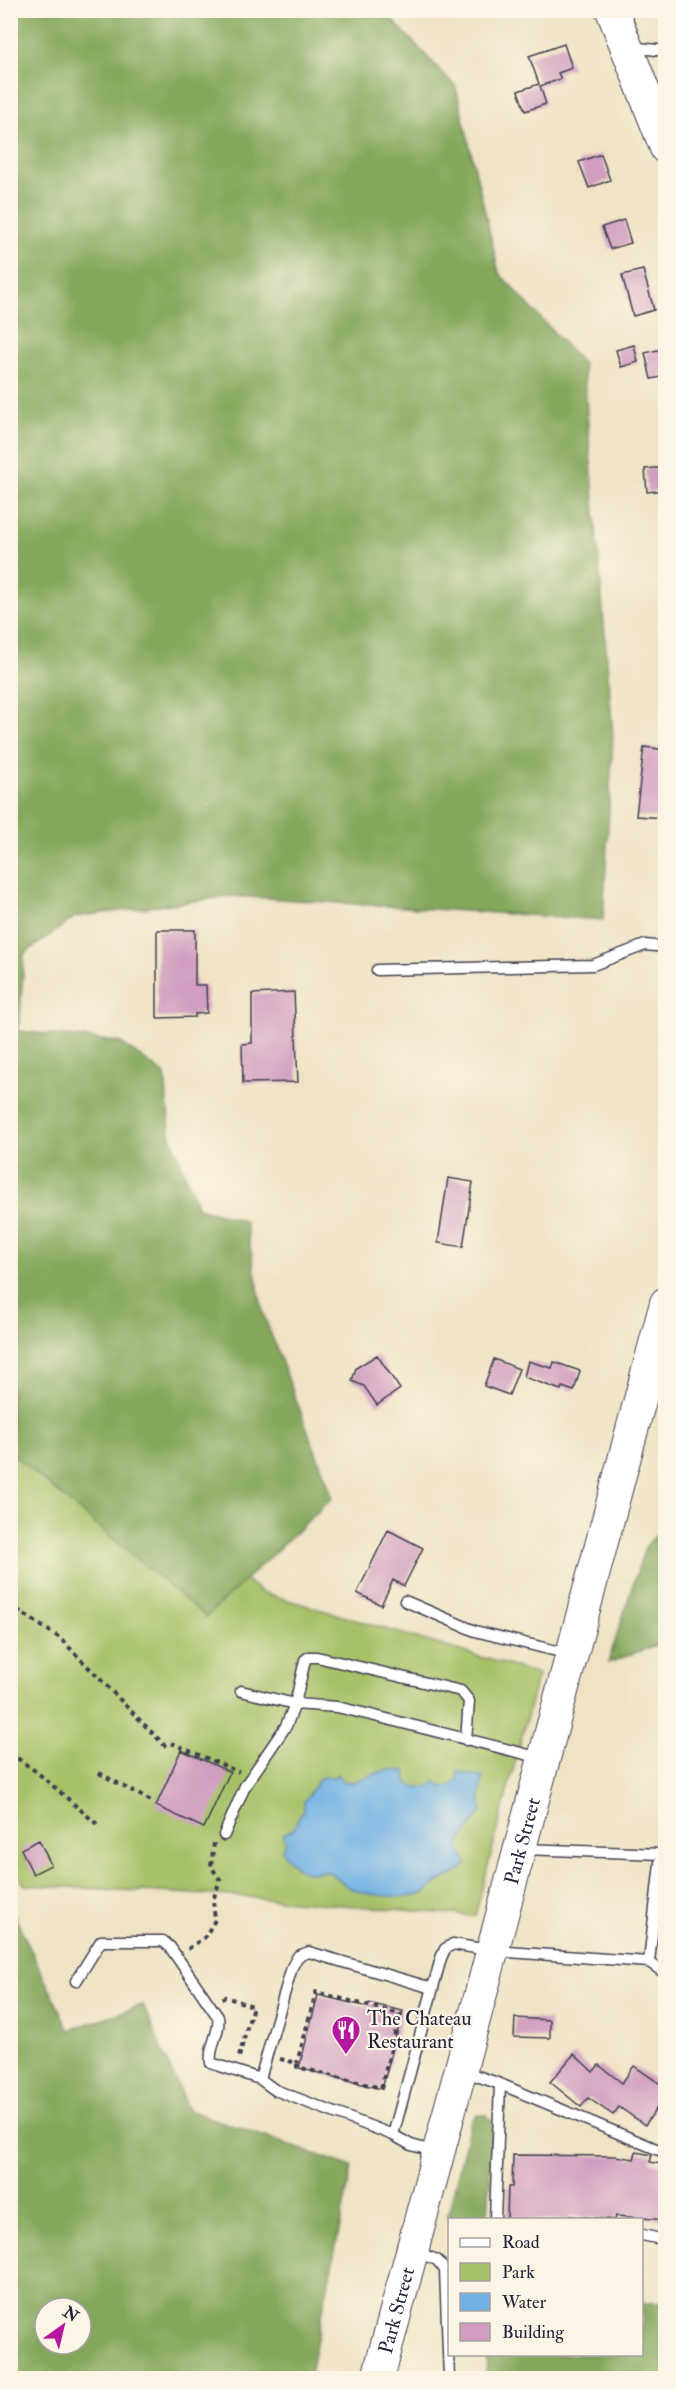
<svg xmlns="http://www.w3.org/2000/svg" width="676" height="2389" font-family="'IM FELL Double Pica',serif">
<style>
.green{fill:#a6c168;stroke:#647252;stroke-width:1.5}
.forest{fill:#84a75c;stroke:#53644c;stroke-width:1.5;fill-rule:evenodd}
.water{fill:#70b1e4;stroke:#496a90;stroke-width:1.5}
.building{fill:#d19ec0}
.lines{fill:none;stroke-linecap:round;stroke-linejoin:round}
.service-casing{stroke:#413f50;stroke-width:13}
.secondary-casing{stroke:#413f50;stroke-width:34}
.path{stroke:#413f50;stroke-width:4;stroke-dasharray:4.5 4.5;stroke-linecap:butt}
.service{stroke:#fff;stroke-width:10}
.secondary{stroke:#fff;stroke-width:32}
.labels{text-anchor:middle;stroke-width:4.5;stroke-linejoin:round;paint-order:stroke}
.street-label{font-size:20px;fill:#22223b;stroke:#fcf5e5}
.poi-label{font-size:20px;fill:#22223b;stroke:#fcf5e5;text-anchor:start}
</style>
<rect width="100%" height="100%" fill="#fcf5e5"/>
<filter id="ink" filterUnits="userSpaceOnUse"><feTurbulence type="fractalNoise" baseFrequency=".0167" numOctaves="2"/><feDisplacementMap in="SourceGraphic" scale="12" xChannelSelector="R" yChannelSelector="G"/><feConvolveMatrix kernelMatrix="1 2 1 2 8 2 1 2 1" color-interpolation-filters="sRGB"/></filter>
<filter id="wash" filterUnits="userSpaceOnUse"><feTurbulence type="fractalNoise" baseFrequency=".008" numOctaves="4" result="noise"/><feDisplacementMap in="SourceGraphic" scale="24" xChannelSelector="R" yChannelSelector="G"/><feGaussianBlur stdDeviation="1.35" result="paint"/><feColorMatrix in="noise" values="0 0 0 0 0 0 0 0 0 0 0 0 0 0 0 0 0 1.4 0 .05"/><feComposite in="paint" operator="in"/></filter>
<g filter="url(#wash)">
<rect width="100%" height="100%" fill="#efe3c4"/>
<path class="green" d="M10 1386 261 1592 538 1674 475 1916 234 1896 25 1885 10 1868Z"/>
<path class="forest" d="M10 11H384L456 87 499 273 583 364 613 735 603 920 232 896 75 917 24 954 19 1031 120 1042 165 1075 170 1134 198 1208 245 1221 263 1313 333 1497 206 1617 11 1453Z
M665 1526V1642L608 1663 645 1547Z
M11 1908 69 2030 143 2005 188 2110 352 2167 309 2378H11ZM45 2308H81V2344H45Z
M477 2114 487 2115 492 2122 488 2219H450L448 2215 470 2123Z
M642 2303H665V2378H486L487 2355 642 2354Z"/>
<path class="water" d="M386 1770 406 1771 407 1783C413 1788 423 1787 430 1787L436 1781 441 1787 451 1786 458 1779 457 1771 483 1778C480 1790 479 1799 482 1810 476 1824 465 1830 458 1845L467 1864C459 1875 451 1875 441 1880 434 1884 429 1892 422 1894 409 1900 364 1895 350 1888 342 1884 336 1876 328 1872 322 1870 320 1872 314 1872 300 1874 288 1861 282 1850L286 1841 283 1834 294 1829 299 1815 304 1809V1802L319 1779 322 1777H335L337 1774 343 1781 352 1782Z"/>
<g id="blocks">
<path class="building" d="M564 44 572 68 558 73 561 79 540 86 546 104 525 111 518 91 539 84 529 56Z
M601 154 610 180 589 188 579 162Z
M624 220 631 243 610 249 602 227Z
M643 270 654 310 633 316 622 275Z
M634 345 638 362 621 367 616 350Z
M666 348V376L651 379 645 353Z
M666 467V490L647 492 645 469Z
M644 747 666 750 664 818 636 816Z
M157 930H195V985H206L207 1013 195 1014V1017L157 1018Z
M294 992 298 1082 243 1083 242 1044 252 1043V994Z
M448 1178 473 1182 463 1247 438 1243Z
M377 1355 400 1389 377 1405 364 1386 352 1381 356 1368Z
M494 1359 519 1369 509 1395 484 1386Z
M528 1361 552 1368 554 1362 580 1371 574 1391 562 1387 561 1390 524 1377Z
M388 1530 423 1548 404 1586 393 1580 381 1605 357 1593Z
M181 1750 230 1772 204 1828 156 1806Z
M39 1840 51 1865 33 1874 21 1849Z
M318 1995 367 2007 369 2003 403 2011 382 2089 299 2068Z
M515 2018 550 2020V2038L514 2037Z
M574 2054 593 2072 599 2065 622 2083 634 2066 666 2088V2095L645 2125 619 2107 613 2115 588 2098 581 2107 550 2082Z
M636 2152 652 2155 650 2162 666 2165V2220L616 2216 615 2220 570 2216V2220H507L508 2187H512L513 2155 615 2156 634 2159Z"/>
</g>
</g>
<g filter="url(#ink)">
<use href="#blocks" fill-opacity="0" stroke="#413f50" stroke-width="1.5"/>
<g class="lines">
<g class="service-casing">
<path id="service" d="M630 47 666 51
M377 970 593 965 645 945 666 947
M405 1601 475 1631 569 1654
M241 1691 295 1704 305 1660 309 1657H317L461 1691 469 1701 466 1740
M224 1835 245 1786 286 1726 295 1704 337 1707 371 1715 541 1758
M649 1962 666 1974
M76 1981 101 1941H163L170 1947 218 2017C221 2032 208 2047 211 2063L260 2079
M432 1988 309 1952 298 1956 292 1967 260 2079 275 2090 393 2135 411 2145 437 2152
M463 2071 500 2084 666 2153
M393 2135 441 1958 445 1949 453 1944 493 1951 649 1962 661 1854 523 1849
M495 2220 500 2084
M642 2235 666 2240
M413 2251 437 2260 445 2270 449 2378"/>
</g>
<g class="secondary-casing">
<g id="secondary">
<path d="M612 10 666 148"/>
<path id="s1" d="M378 2378 666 1303"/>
</g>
</g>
<path class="path" d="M10 1605 60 1638 168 1749
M171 1743 239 1772
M10 1753 38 1773 97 1824
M99 1773 153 1802
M188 1949 205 1937 215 1920 213 1900 220 1880 211 1866 214 1843
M222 1999 225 1997 253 2006 239 2057
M280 2059 297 2063V2067L381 2088 400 2014 316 1992 297 2063"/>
<use href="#service" class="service"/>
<use href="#secondary" class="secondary"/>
</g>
</g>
<defs>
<g id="restaurant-pin" transform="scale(1.5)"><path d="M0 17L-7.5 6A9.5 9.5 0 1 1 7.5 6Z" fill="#b5179e" stroke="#fcf5e5"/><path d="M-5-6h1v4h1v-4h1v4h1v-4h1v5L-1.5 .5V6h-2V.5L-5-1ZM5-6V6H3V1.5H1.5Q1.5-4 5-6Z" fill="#fff"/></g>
</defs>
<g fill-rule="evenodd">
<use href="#restaurant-pin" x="346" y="2030"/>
</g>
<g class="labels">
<g class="street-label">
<text dy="7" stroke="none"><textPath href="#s1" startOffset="556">Park Street</textPath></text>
<text dy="7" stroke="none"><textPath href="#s1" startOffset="70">Park Street</textPath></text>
</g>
<g class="poi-label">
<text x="367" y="2025">The Chateau<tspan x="367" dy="23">Restaurant</tspan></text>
</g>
</g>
<rect width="676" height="2389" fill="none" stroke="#fcf5e5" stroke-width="36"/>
<rect x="448" y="2218" width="195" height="138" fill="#fcf5e5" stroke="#a5a1a1" stroke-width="1.5"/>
<rect x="460" y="2238" width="30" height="9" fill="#ffffff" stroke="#a5a1a1" stroke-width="1.5"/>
<text x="502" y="2248" font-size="18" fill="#22223b">Road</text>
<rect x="460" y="2263" width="30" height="18" fill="#a6c168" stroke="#a5a1a1" stroke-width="1.5"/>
<text x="502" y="2278" font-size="18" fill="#22223b">Park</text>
<rect x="460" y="2293" width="30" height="18" fill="#70b1e4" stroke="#a5a1a1" stroke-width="1.5"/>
<text x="502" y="2308" font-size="18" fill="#22223b">Water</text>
<rect x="460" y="2323" width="30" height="18" fill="#d19ec0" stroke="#a5a1a1" stroke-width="1.5"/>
<text x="502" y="2338" font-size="18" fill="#22223b">Building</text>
<g transform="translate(63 2326) rotate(34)"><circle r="28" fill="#fcf5e5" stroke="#a5a1a1" stroke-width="1.5"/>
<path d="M0-4.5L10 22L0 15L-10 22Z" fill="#b5179e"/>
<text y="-9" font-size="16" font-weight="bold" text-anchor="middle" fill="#22223b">N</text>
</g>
</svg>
